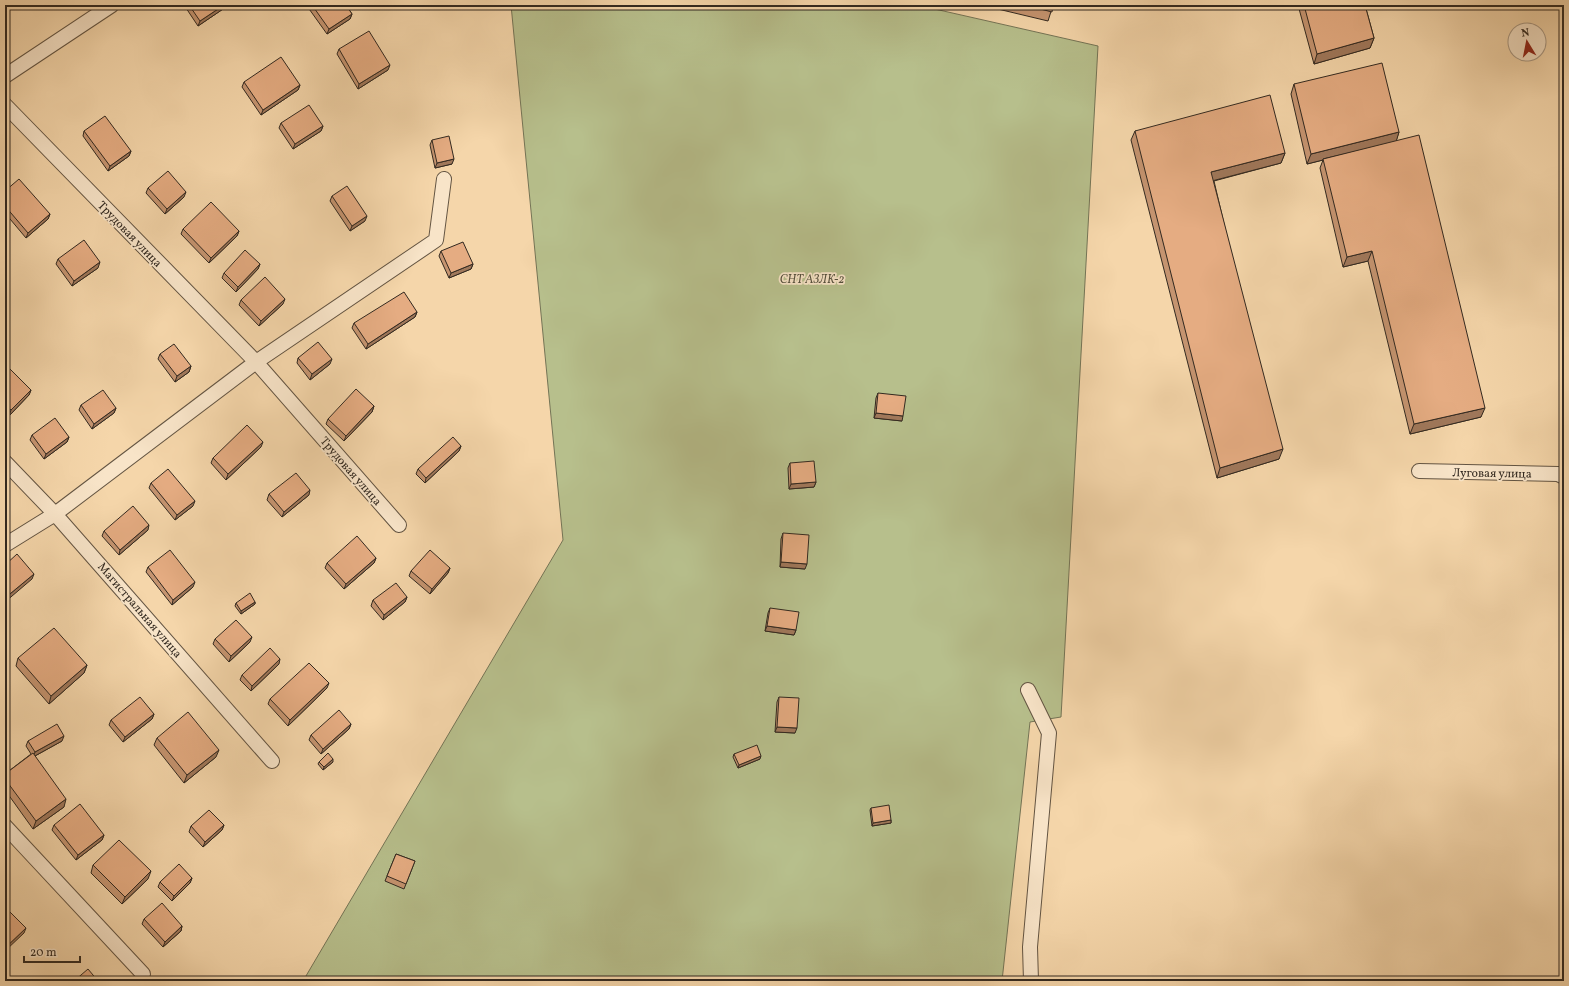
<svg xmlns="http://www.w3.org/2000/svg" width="1569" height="986" font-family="Vollkorn,serif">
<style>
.green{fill:#b7bf8c;stroke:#747456}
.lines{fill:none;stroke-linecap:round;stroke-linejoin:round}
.street-casing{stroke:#635442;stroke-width:16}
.street{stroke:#f8e4c8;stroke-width:14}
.wall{fill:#c59470;stroke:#322920}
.shaded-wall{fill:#a0785b;stroke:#322920}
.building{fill:#e5ac82;stroke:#322920}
.labels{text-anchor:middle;stroke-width:3.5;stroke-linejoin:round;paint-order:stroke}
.street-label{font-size:12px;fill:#322920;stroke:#f8e4c8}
.park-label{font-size:12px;font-style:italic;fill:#534e3b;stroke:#f8e4c8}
</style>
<rect width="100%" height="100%" fill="#f5d6aa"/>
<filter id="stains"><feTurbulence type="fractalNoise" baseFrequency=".005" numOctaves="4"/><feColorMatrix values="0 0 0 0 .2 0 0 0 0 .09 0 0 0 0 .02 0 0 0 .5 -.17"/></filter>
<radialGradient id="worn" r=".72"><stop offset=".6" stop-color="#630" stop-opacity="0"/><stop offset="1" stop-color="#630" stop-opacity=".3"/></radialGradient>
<path class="green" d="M511 5H917L1098 46 1061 717 1030 722 1002 981H303L563 540Z"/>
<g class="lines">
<g class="street-casing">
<path id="street" d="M5 76 112 5
M5 105 256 362 399 525
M5 462 55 514 272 761
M1419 471 1558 474 1564 477
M5 545 55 514 256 362 436 240 444 179
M1028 690 1049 733 1030 947 1031 981
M5 826 143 974"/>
</g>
<use href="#street" class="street"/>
</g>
<path class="wall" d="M184 5H227L226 7 198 26Z
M308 5H346L352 14 350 19 327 34 307 6Z
M981 5H1053L1048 21Z
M1298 5H1365L1374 38 1370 48 1314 64Z
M339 49 388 70 358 89 337 54Z
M244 82 300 85 298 90 261 115 242 87Z
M1294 84 1399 132 1396 141 1481 417 1410 434 1368 261 1343 267 1320 168 1323 160 1307 164 1291 94Z
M281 123 323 126 321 131 293 149 279 128Z
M84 131 131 151 129 156 108 171 83 136Z
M1135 131 1285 153 1281 163 1214 181 1279 459 1217 478 1131 140Z
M432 140 452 164 435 168 430 145Z
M148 188 184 197 165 214 146 193Z
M5 191 50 214 48 219 26 238 5 213Z
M332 196 365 221 350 231 330 201Z
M183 229 239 231 237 236 209 263 181 234Z
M441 251 473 264 471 269 449 278 439 256Z
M58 259 98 268 72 286 56 264Z
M260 264 258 269 236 292 222 278 224 273Z
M241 300 283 304 259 326 239 305Z
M417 312 415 317 366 349 352 328 354 323Z
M160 354 191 366 189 372 175 382 158 359Z
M298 358 330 364 310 380 297 363Z
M5 364 31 390 29 395 9 416 5 411Z
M878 393 902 421 874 418 876 398Z
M81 405 116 408 114 413 92 429 79 410Z
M374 406 372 412 344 441 326 424 328 419Z
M32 435 69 437 67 442 44 459 30 440Z
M461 446 459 451 425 483 416 474 418 469Z
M261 447 226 480 211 463 213 458Z
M790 463 816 482 814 487 789 489 788 468Z
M151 483 193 506 175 520 149 488Z
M269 494 309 495 282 517 267 500Z
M148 530 119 555 102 536 104 531Z
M783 533 805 569 780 567 781 539Z
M376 558 374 563 344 589 325 568 327 563Z
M148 567 193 587 172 605 146 572Z
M450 568 448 573 430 594 409 576 411 571Z
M407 597 405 602 383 620 371 606 373 600Z
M255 602V604L241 614 235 606 236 603Z
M770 608 796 630 794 635 765 631 768 613Z
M215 639 250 642 229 662 213 644Z
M18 658 87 665 84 673 49 704 16 666Z
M279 664 251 691 240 680 242 675Z
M327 688 288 726 268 704 270 699Z
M779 697 795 733 775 732 777 702Z
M154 714 152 719 123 742 109 725 111 720Z
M351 724 349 729 321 754 309 740 311 735Z
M157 738 216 757 184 783 154 745Z
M28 741H62L35 756 64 807 33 829 5 790V774L31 754 26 746Z
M734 754 760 759 738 768 733 757Z
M319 762H333L323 770 318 764Z
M871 808 891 820V823L872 826 870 810Z
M54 825 104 835 102 840 76 860 52 830Z
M224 825 222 830 203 847 189 832 191 826Z
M396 854 415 861 404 889 385 881Z
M93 865 148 879 122 904 91 873Z
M192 878 190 883 172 901 158 887 160 882Z
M144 919 182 926 181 931 163 947 142 924Z"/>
<path class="shaded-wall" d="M224 5H227L226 7 198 26 200 21Z
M352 14 350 19 327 34 329 29Z
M1374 38 1370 48 1314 64 1317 54Z
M390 65 388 70 358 89 359 84Z
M300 85 298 90 261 115 263 110Z
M323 126 321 131 293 149 295 144Z
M1399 132 1396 142 1323 159V160L1307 164 1311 154Z
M131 151 129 156 108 171 110 166Z
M1285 153 1281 163 1208 182 1211 172Z
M454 159 452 164 435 168 437 163Z
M186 192 184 197 165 214 167 209Z
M50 214 48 219 26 238 28 233Z
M367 216 365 221 350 231 352 226Z
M239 231 237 236 209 263 211 258Z
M1372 251 1368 261 1343 267 1347 257Z
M100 262 98 268 72 286 74 281Z
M260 264 258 269 236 292 238 287Z
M473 264 471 269 449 278 451 273Z
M285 299 283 304 259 326 261 321Z
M417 312 415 317 366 349 368 344Z
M332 359 330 364 310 380 312 374Z
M191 366 189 372 175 382 177 376Z
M31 390 29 395 9 416 11 410Z
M374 406 372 412 344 441 346 436Z
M116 408 114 413 92 429 94 424Z
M1485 408 1481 417 1410 434 1414 424Z
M876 413 903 416 902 421 874 418Z
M69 437 67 442 44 459 46 454Z
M263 442 261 447 226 480 228 474Z
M461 446 459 451 425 483 426 478Z
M1283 449 1279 459 1217 478 1220 468Z
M816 482 814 487 789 489 791 484Z
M310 490 309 495 282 517 284 512Z
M195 501 193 506 175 520 177 515Z
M149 525 148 530 119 555 120 550Z
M376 558 374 563 344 589 346 584Z
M781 562 807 564 805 569 780 567Z
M450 568 448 573 430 594 432 589Z
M34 574 32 579 5 602V598Z
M195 582 193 587 172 605 173 600Z
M407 597 405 602 383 620 384 615Z
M255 602V604L241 614V611Z
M767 626 796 630 794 635 765 631Z
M252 637 250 642 229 662 231 656Z
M280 659 279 664 251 691 252 686Z
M87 665 84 673 49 704 51 696Z
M329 683 327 688 288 726 290 720Z
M154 714 152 719 123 742 125 737Z
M351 724 349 729 321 754 323 749Z
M777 727 797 728 795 733 775 732Z
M64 736 62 741 33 757 35 752Z
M219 750 216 757 184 783 187 775Z
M761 756 760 759 738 768 739 765Z
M333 759V762L323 770 324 767Z
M66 799 64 807 33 829 36 821Z
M891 820V823L872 826 873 823Z
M224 825 222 830 203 847 205 842Z
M104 835 102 840 76 860 78 855Z
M151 871 148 879 122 904 125 897Z
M192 878 190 883 172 901 174 896Z
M182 926 181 931 163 947 165 942Z
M26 928 24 933 5 951V948Z"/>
<path class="building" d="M189 5H224L200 21Z
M312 5H346L352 14 329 29Z
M1025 5H1053L1052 12Z
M1304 5H1365L1374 38 1317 54Z
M369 31 390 65 359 84 339 49Z
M281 57 300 85 263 110 244 82Z
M1382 63 1399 132 1311 154 1294 84Z
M1270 95 1285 153 1211 172 1283 449 1220 468 1135 131Z
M309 105 323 126 295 144 281 123Z
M105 116 131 151 110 166 84 131Z
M1419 135 1485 408 1414 424 1372 251 1347 257 1323 159Z
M449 136 454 159 437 163 432 140Z
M168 171 186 192 167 209 148 188Z
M19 179 50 214 28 233 5 206V191Z
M347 186 367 216 352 226 332 196Z
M211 202 239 231 211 258 183 229Z
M84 240 100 262 74 281 58 259Z
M463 242 473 264 451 273 441 251Z
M245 250 260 264 238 287 224 273Z
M265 277 285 299 261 321 241 300Z
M404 292 417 312 368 344 354 323Z
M318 342 332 359 312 374 298 358Z
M174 344 191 366 177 376 160 354Z
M5 364 31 390 11 410 5 404Z
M356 389 374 406 346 436 328 419Z
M103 390 116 408 94 424 81 405Z
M878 393 906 396 903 416 876 413Z
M55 418 69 437 46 454 32 435Z
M247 425 263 442 228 474 213 458Z
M453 437 461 446 426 478 418 469Z
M814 461 816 482 791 484 790 463Z
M168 469 195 501 177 515 151 483Z
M296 473 310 490 284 512 269 494Z
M133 506 149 525 120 550 104 531Z
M783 533 809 535 807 564 781 562Z
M357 536 376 558 346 584 327 563Z
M170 550 195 582 173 600 148 567Z
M430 550 450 568 432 589 411 571Z
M17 554 34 574 5 598V565Z
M396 583 407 597 384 615 373 600Z
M250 593 255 602 241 611 236 603Z
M770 608 799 612 796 630 767 626Z
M236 620 252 637 231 656 215 639Z
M54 628 87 665 51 696 18 658Z
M270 648 280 659 252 686 242 675Z
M309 663 329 683 290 720 270 699Z
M140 697 154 714 125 737 111 720Z
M779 697 799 698 797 728 777 727Z
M339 710 351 724 323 749 311 735Z
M188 712 219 750 187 775 157 738Z
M57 724 64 736 35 752 28 741Z
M757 745 761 756 739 765 734 754Z
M33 753 66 799 36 821 5 779V774Z
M328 753 333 759 324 767 319 762Z
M80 804 104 835 78 855 54 825Z
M889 805 891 820 873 823 871 808Z
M209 810 224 825 205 842 191 826Z
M119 840 151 871 125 897 93 865Z
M396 854 415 861 406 884 387 876Z
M179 864 192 878 174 896 160 882Z
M162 903 182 926 165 942 144 919Z
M5 907 26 928 5 948Z
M88 969 98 981H74Z"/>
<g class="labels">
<g class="street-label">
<text transform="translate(130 234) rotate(46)" y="4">Трудовая улица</text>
<text transform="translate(351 471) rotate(49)" y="4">Трудовая улица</text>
<text transform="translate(1492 473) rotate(1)" y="4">Луговая улица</text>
<text transform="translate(140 610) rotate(49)" y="4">Магистральная улица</text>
</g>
<g class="park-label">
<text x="812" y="283">СНТ АЗЛК-2</text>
</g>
</g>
<rect width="1569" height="986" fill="none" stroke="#f5d6aa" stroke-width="20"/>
<rect x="6" y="6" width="1557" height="974" fill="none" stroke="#322920" stroke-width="2"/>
<rect x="10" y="10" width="1549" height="966" fill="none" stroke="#322920"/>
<g transform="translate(1527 42) rotate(350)"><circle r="19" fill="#f8e4c8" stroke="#a99985"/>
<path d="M0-3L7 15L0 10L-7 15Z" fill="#8f2418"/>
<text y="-6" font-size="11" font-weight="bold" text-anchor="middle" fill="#322920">N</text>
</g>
<path d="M24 956v6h56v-6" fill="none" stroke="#322920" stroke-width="2"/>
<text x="30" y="956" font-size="12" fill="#322920" stroke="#f8e4c8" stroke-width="3" paint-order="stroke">20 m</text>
<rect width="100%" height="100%" filter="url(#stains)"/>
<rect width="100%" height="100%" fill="url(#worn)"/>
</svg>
